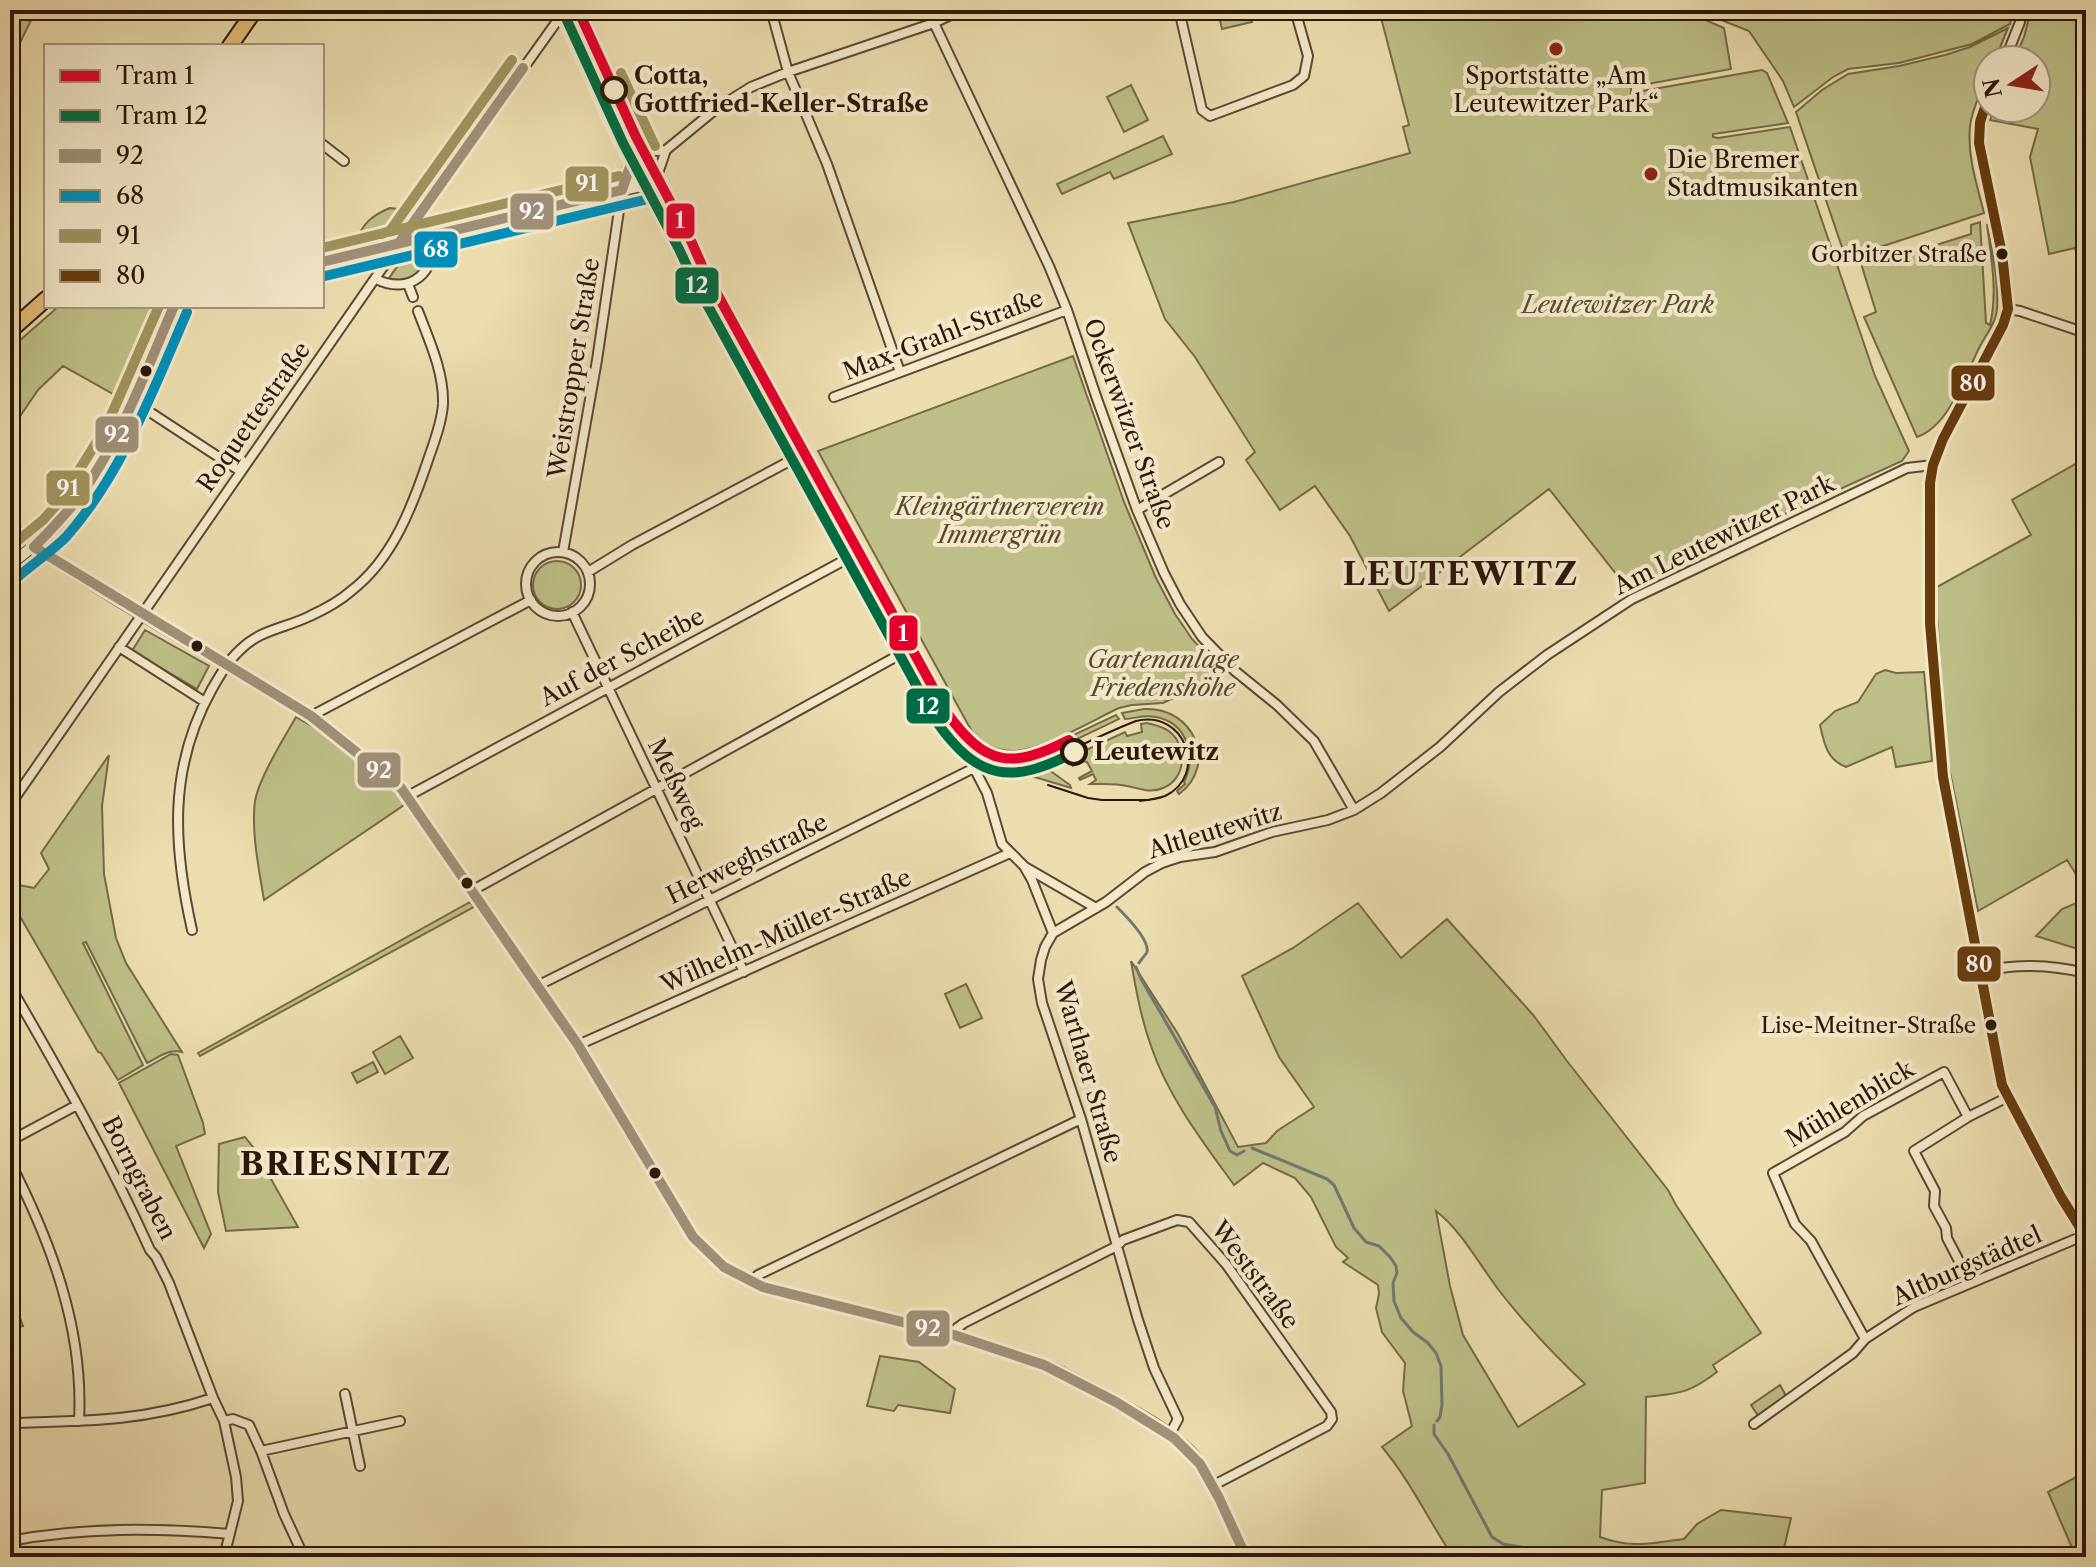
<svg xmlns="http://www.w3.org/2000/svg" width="2096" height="1567" font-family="'Libre Caslon Text',serif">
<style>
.green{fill:#bdbf86;stroke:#746a48;stroke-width:2;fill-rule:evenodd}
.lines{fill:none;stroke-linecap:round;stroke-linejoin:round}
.stream{stroke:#6f7871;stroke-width:3}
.minor-casing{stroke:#5b4833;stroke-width:12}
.tertiary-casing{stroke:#5b4833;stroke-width:14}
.primary-casing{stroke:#2b160a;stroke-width:18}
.minor{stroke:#f3e9ca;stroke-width:8}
.tertiary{stroke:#f3e9ca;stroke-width:10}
.primary{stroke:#e6be77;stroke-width:14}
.tram{stroke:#2b160a;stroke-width:2}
.bus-1-casing{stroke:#f3e9ca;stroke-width:16}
.bus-2-casing{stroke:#f3e9ca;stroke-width:16}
.bus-3-casing{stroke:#f3e9ca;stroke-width:16}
.bus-4-casing{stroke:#f3e9ca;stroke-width:16}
.bus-1{stroke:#9f9078;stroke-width:10}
.bus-2{stroke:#008fba;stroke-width:10}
.bus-3{stroke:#a0945c;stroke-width:10}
.bus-4{stroke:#683b0c;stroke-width:10}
.tram-1-casing{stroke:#f3e9ca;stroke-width:16}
.tram-2-casing{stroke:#f3e9ca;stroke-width:16}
.tram-1{stroke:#e4002c;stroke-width:10}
.tram-2{stroke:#006b42;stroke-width:10}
.poi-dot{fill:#8f2418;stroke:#f3e9ca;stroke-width:3}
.stop-dot{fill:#f3e9ca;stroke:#2b160a;stroke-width:4}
.bus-dot{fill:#2b160a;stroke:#f3e9ca;stroke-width:3}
.labels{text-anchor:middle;stroke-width:8;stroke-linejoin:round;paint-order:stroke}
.bus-label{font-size:22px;fill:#2b160a;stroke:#f3e9ca;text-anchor:end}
.stop-label{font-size:24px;font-weight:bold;fill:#2b160a;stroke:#f3e9ca;text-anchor:start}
.poi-label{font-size:24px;fill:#2b160a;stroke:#f3e9ca}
.park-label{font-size:24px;font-style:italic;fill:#57492f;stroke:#f3e9ca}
.street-label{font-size:24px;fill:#2b160a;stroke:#f3e9ca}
.district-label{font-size:32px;font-weight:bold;letter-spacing:2px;fill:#2b160a;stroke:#f3e9ca}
.line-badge{stroke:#f3e9ca;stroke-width:3}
.badge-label{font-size:22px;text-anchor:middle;font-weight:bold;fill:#fff}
</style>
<rect width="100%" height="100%" fill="#ecddae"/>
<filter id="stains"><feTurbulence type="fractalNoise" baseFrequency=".0025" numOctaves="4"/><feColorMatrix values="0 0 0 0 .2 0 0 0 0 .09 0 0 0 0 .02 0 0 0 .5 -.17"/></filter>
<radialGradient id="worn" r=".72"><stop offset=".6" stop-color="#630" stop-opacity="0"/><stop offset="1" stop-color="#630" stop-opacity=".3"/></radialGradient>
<path class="green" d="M13 10H36L10 63V15Z
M1225 10H1250L1252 22 1222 29 1218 12Z
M1379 10H1682L1724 28 1731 69 1642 85H1631V93L1756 71 1762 70 1767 73 1788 123 1713 134V137L1718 138 1790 127 1875 376 1909 451 1902 461 1743 533 1628 589 1549 489 1389 611 1350 536 1315 486 1280 510 1246 460 1255 452 1195 357 1165 319 1128 223 1234 202 1410 153 1403 127 1409 125Z
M1696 10H2013L2010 24 1972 44 1899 63 1848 69 1833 77 1794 107 1783 81 1749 31Z
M2031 10H2086V269L2082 271 2075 248 2049 254 2030 157 2038 129 1990 120 1994 108H2036V60H2014L2024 37Z
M2008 28 1995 60H1988C1988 84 1973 102 1970 126 1967 156 1977 185 1984 213L1874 249 1845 256 1796 112 1822 90 1848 74 1899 66 1945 55 1970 47Z
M1131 85 1148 120 1124 132 1107 97Z
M1163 136 1172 154 1114 179 1110 172 1062 194 1057 184Z
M390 208 406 210 407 215C393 229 378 243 357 241 362 223 373 215 390 208Z
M1980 222 1986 323 1990 325C1998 291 1991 258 1987 224 1992 251 1999 281 1997 309 1996 323 1985 336 1979 348 1965 376 1949 426 1917 437L1864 317 1876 312 1860 260 1868 257 1873 265 1971 234V225Z
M428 247C429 270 411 283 388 280 399 262 408 252 428 247Z
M59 306H160L122 399 63 366 38 390 10 431V349Z
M1073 356 1124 502 1156 578 1175 614 1192 639 1224 674 1163 703 1132 705 1119 708C1091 721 1042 751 1012 751 999 751 987 746 976 739L818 451Z
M2086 458V886L2084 887 2067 860 1978 911 1947 757 1935 588 2031 535 2012 500Z
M533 585a24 24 0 1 1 48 0a24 24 0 1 1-48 0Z
M145 630 209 666 197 689 132 651Z
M1885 670 1896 673 1924 672 1932 761 1896 767 1892 747 1846 767C1827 760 1824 743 1820 725L1835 711 1858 702 1876 674Z
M1144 709C1193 706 1219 764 1179 794L1177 791 1185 784 1184 782C1197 756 1187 723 1156 717 1145 714 1134 719 1125 719L1122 713Z
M1116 715 1119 719 1046 754 1044 749Z
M296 717 327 734 394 787 396 793 399 794 407 803 264 900C259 870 251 831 255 801 259 778 284 738 296 717Z
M1147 723C1155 725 1163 726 1170 732 1188 747 1186 779 1163 788 1151 794 1138 788 1127 786 1116 783 1102 784 1090 784L1096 780 1093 774 1080 780 1079 778 1092 771 1087 762 1083 761 1073 766 1069 758 1125 732 1127 736 1142 732 1141 724Z
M109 755 102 806 104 874 116 938 126 963 182 1052C168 1049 159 1057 147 1063L86 942 83 943 143 1065 118 1080 101 1053 98 1052 10 899V889L19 885 34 888 49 869 41 853Z
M1045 767 1070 785 1071 788 1018 772Z
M2086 899V926L2081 950 2036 936 2062 909Z
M470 902 474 907 200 1056 198 1053Z
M1358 903 1401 958 1447 919 1534 1016 1567 1061 1668 1190 1676 1205 1761 1333 1713 1365 1717 1372C1688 1394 1680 1393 1646 1397L1645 1483 1602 1490 1600 1537C1633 1549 1650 1543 1684 1539L1697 1524 1721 1510 1791 1518 1782 1557H1453C1429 1521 1410 1480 1382 1447L1412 1426 1403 1391 1405 1363 1382 1332 1376 1308 1379 1294 1378 1285 1343 1262 1348 1258 1336 1247 1311 1197 1295 1178 1263 1163 1234 1185C1203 1142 1168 1097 1151 1046 1141 1018 1136 990 1131 961L1178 1034 1238 1147 1266 1143 1277 1131 1314 1107 1279 1057 1242 976 1293 948ZM1436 1211C1463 1232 1480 1266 1501 1293 1527 1326 1555 1356 1585 1384L1518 1427 1463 1335 1450 1286Z
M966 984 982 1018 960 1028 945 994Z
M400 1036 413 1058 385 1074 373 1052Z
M171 1054 178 1055 203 1123 205 1134 176 1146 211 1234 204 1248 119 1083Z
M373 1062 378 1072 357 1083 352 1073Z
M245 1137 253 1147 298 1227 226 1231 218 1192 219 1144Z
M10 1290 23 1326 10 1329Z
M880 1356 919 1362 955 1389 950 1413 898 1405 894 1411 867 1406Z
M1780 1385 1785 1394 1784 1399 1759 1417 1751 1405Z
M2086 1472V1557H2076L2048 1492Z"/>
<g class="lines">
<path class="stream" d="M1117 907C1125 915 1150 940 1147 952 1147 953 1140 961 1139 963
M1136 967 1141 979 1215 1107 1221 1131 1230 1151 1237 1155 1244 1151
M1252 1148 1327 1179 1334 1185 1354 1228 1366 1242 1379 1246 1390 1257 1396 1266 1397 1273 1393 1283 1394 1301 1401 1318 1413 1332 1428 1343 1436 1353 1441 1366 1442 1404 1440 1417 1437 1421
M1434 1425V1434L1448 1454 1492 1537 1503 1544 1577 1557
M1695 1555H1733L1736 1557
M1678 1557 1686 1556"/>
<g class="minor-casing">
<path id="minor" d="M771 10 788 72 827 164 900 372
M930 10 934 23 1049 266 1067 310 1096 396 1137 510 1164 573 1180 604 1202 637 1235 671 1277 705 1314 741 1354 810
M961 10 934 23 788 72 751 87 716 109 666 150 656 179 732 329 974 768 987 793 1002 844 1024 866 1032 880 1053 933
M1179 10 1202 110 1210 116 1293 85 1304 76 1308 56 1295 10
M2005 60 2020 22 2022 10
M1988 98 1980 122 1979 143 2002 254 2008 309 2003 325 1943 439 1933 465 1930 483V623L1939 745 1943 777 2002 1085 2061 1197 2086 1237
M322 144 344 161
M642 152 666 150
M376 279C409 296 439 272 431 236
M408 284 413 297
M2008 309 2020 311 2086 333
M834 397 1067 310
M133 401 240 471
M1137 510 1219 462
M10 530 21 533 34 547
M563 552 597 360 622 190
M526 584a32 32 0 1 1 64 0a32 32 0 1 1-64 0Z
M588 572 632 545 801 455
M572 612 744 972
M119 647 205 702
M311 716 531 600
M408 796 856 554
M10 805 421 212 565 10
M1025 867 1096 908
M473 890 908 650
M192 930C173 845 168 768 212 689 220 675 228 661 240 650 259 630 286 628 310 616 323 610 340 601 351 591 393 559 413 505 429 457 435 440 442 421 443 404 444 372 429 340 418 311
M1981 972C2015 963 2052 965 2086 973
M10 986C60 1072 109 1159 150 1250L156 1257 169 1283 213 1398 224 1421 236 1477 238 1501 224 1557
M537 986 974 768
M578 1045 1010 853
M10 1141 77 1105
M10 1162C51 1242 84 1329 79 1421
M751 1282 758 1275 1081 1119
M1970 1282 1947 1238 1946 1228 1934 1206 1935 1191 1914 1151 1968 1117 2008 1097
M954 1335 957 1328 964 1323 1117 1246 1123 1240 1177 1220 1189 1222 1226 1264 1331 1412 1332 1419 1327 1426 1212 1486
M1865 1339 1811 1241 1795 1224 1773 1173 1845 1132 1863 1116 1944 1072 1968 1117
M345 1394 360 1466
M224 1421 233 1419 249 1425 261 1451 284 1514 304 1557
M10 1423C83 1421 141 1422 213 1398
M1754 1424 1853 1353 1865 1339 1914 1307 2085 1235
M1170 1434 1178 1419 1154 1368 1138 1320 1081 1119 1042 1003 1038 979 1041 960 1045 947 1053 933 1106 902 1145 872 1162 863 1180 857 1215 852 1272 832 1328 820 1354 810 1381 793 1440 747 1499 692 1547 655 1632 599 1907 468 1933 465
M261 1451 400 1421
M10 1541C83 1527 156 1528 230 1534"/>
</g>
<g class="tertiary-casing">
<path id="tertiary" d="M622 190C626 175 628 162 642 152
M322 262 641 186 656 179 635 139 576 10
M34 547 120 601 311 716 401 788 578 1045 693 1237 724 1267 763 1287 954 1335 1044 1365 1062 1373C1101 1395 1176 1428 1200 1464 1219 1492 1231 1526 1246 1557
M10 565 53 530 71 509 113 442 127 415 174 306"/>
</g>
<g class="primary-casing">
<path id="primary" d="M230 46 255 10
M10 331 46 299"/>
</g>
<use href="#minor" class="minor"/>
<use href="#tertiary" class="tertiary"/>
<use href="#primary" class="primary"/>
<path class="tram" d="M964 736C1002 780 1026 771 1073 749 1094 739 1115 729 1136 721 1185 709 1209 775 1165 796 1157 799 1148 800 1140 801
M1048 785 1088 798 1102 800H1150"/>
<g class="bus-1-casing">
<path id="bus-1" d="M385 247 399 243 523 68
M322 262 622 190 631 164 642 152 608 79
M34 547 311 716 401 788 578 1045 693 1237 724 1267 763 1287 954 1335 1044 1365 1116 1402 1174 1438 1200 1464 1219 1498 1246 1557
M34 547C50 531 66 514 80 496 121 439 146 371 174 306"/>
</g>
<g class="bus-2-casing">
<path id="bus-2" d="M563 16 622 145 644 186
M325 276 644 200 662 192
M19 576C34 563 52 551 66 537 122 474 154 388 187 312"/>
</g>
<g class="bus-3-casing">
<path id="bus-3" d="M621 73 655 146
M381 234 390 231 512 60
M322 248 619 176
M10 547 43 520 60 501 101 435 114 409 159 306"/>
</g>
<g class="bus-4-casing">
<path id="bus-4" d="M1988 98 1980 122 1979 143 2002 254 2008 309 2003 325 1943 439 1933 465 1930 483V623L1943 777 2002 1085 2061 1197 2086 1237"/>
</g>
<use href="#bus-1" class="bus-1"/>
<use href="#bus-2" class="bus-2"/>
<use href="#bus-3" class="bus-3"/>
<use href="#bus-4" class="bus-4"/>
<g class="tram-1-casing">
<path id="tram-1" d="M578 10 636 137 692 243 704 270 947 713C986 767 1012 769 1069 740"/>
</g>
<g class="tram-2-casing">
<path id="tram-2" d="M565 16 623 143 679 249 692 277 936 721C978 781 1012 785 1075 752"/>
</g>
<use href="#tram-1" class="tram-1"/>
<use href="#tram-2" class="tram-2"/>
</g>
<g class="poi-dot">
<circle cx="1556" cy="49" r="8"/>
<circle cx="1651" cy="174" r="8"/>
</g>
<g class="stop-dot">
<circle cx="614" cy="90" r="12"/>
<circle cx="1074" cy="752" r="12"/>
</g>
<g class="bus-dot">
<circle cx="2002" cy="254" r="7"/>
<circle cx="146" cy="371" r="7"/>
<circle cx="197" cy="646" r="7"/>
<circle cx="467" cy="883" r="7"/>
<circle cx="1991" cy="1025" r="7"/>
<circle cx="655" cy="1173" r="7"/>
</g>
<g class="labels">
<g class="bus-label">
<text x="1987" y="262">Gorbitzer Straße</text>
<text x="1976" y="1033">Lise-Meitner-Straße</text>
</g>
<g class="stop-label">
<text x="634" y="84">Cotta,<tspan x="634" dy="28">Gottfried-Keller-Straße</tspan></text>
<text x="1094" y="760">Leutewitz</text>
</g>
<g class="poi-label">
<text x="1556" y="84">Sportstätte „Am<tspan x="1556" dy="28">Leutewitzer Park“</tspan></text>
<text x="1667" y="168" text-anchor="start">Die Bremer<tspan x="1667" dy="28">Stadtmusikanten</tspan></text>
</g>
<g class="park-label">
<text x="1618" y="313">Leutewitzer Park</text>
<text x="1000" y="515">Kleingärtnerverein<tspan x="1000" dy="28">Immergrün</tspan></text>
<text x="1163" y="668">Gartenanlage<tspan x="1163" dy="28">Friedenshöhe</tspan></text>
</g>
<g class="street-label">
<text transform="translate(943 335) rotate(-21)" y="8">Max-Grahl-Straße</text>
<text transform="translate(574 368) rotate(-81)" y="8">Weistropper Straße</text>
<text transform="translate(254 417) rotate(-55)" y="8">Roquettestraße</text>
<text transform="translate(1129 424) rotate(70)" y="8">Ockerwitzer Straße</text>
<text transform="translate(1724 535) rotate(-26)" y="8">Am Leutewitzer Park</text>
<text transform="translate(622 657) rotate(-28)" y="8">Auf der Scheibe</text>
<text transform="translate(676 784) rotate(64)" y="8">Meßweg</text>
<text transform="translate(1215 831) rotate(-17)" y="8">Altleutewitz</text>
<text transform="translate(747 859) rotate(-26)" y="8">Herweghstraße</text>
<text transform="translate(786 931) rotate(-24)" y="8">Wilhelm-Müller-Straße</text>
<text transform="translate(1088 1072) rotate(74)" y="8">Warthaer Straße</text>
<text transform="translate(1850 1104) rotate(-31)" y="8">Mühlenblick</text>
<text transform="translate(139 1178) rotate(63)" y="8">Borngraben</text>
<text transform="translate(1967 1266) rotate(-24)" y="8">Altburgstädtel</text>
<text transform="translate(1255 1275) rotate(53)" y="8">Weststraße</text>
</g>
<g class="district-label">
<text x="1461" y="585">LEUTEWITZ</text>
<text x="346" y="1175">BRIESNITZ</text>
</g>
</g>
<g class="line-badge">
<rect x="564" y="165" width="46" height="38" rx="8" fill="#a0945c"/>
<rect x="509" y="192" width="46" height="39" rx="8" fill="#9f9078"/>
<rect x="665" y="202" width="31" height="38" rx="8" fill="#e4002c"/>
<rect x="413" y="230" width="46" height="39" rx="8" fill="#008fba"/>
<rect x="674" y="266" width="46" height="39" rx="8" fill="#006b42"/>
<rect x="1950" y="364" width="46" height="38" rx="8" fill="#683b0c"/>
<rect x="94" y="415" width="46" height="39" rx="8" fill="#9f9078"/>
<rect x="45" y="469" width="46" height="38" rx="8" fill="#a0945c"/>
<rect x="888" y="614" width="31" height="38" rx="8" fill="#e4002c"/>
<rect x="905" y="687" width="46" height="38" rx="8" fill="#006b42"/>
<rect x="356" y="751" width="46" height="38" rx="8" fill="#9f9078"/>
<rect x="1956" y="945" width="46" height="38" rx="8" fill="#683b0c"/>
<rect x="905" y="1309" width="46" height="39" rx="8" fill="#9f9078"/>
</g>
<g class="badge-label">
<text x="587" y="191">91</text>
<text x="532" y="219">92</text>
<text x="680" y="228">1</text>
<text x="436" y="257">68</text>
<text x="697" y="293">12</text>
<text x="1973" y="391">80</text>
<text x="117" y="442">92</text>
<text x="68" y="496">91</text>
<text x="903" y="641">1</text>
<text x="928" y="714">12</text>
<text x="379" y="778">92</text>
<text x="1979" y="972">80</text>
<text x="928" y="1336">92</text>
</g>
<rect width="2096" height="1567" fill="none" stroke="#ecddae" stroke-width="40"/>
<rect x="12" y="12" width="2072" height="1543" fill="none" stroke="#2b160a" stroke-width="4"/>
<rect x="20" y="20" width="2056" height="1527" fill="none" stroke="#2b160a" stroke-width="2"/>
<rect x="44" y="44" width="280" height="264" fill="#f3e9ca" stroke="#a3957d" stroke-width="2"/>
<rect x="60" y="70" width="40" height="12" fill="#e4002c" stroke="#a3957d" stroke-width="2"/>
<text x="116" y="84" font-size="24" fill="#2b160a">Tram 1</text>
<rect x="60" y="110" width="40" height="12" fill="#006b42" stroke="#a3957d" stroke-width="2"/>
<text x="116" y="124" font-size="24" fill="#2b160a">Tram 12</text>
<rect x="60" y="150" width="40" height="12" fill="#9f9078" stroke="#a3957d" stroke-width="2"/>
<text x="116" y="164" font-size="24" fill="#2b160a">92</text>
<rect x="60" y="190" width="40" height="12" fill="#008fba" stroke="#a3957d" stroke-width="2"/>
<text x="116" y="204" font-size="24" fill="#2b160a">68</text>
<rect x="60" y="230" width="40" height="12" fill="#a0945c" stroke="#a3957d" stroke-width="2"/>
<text x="116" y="244" font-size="24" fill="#2b160a">91</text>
<rect x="60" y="270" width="40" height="12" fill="#683b0c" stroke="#a3957d" stroke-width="2"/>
<text x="116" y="284" font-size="24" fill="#2b160a">80</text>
<g transform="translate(2012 84) rotate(258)"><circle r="38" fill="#f3e9ca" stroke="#a3957d" stroke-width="2"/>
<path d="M0-6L14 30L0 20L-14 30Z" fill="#8f2418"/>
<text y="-12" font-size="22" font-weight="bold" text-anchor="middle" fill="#2b160a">N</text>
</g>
<rect width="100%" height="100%" filter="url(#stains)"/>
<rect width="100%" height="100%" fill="url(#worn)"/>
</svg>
